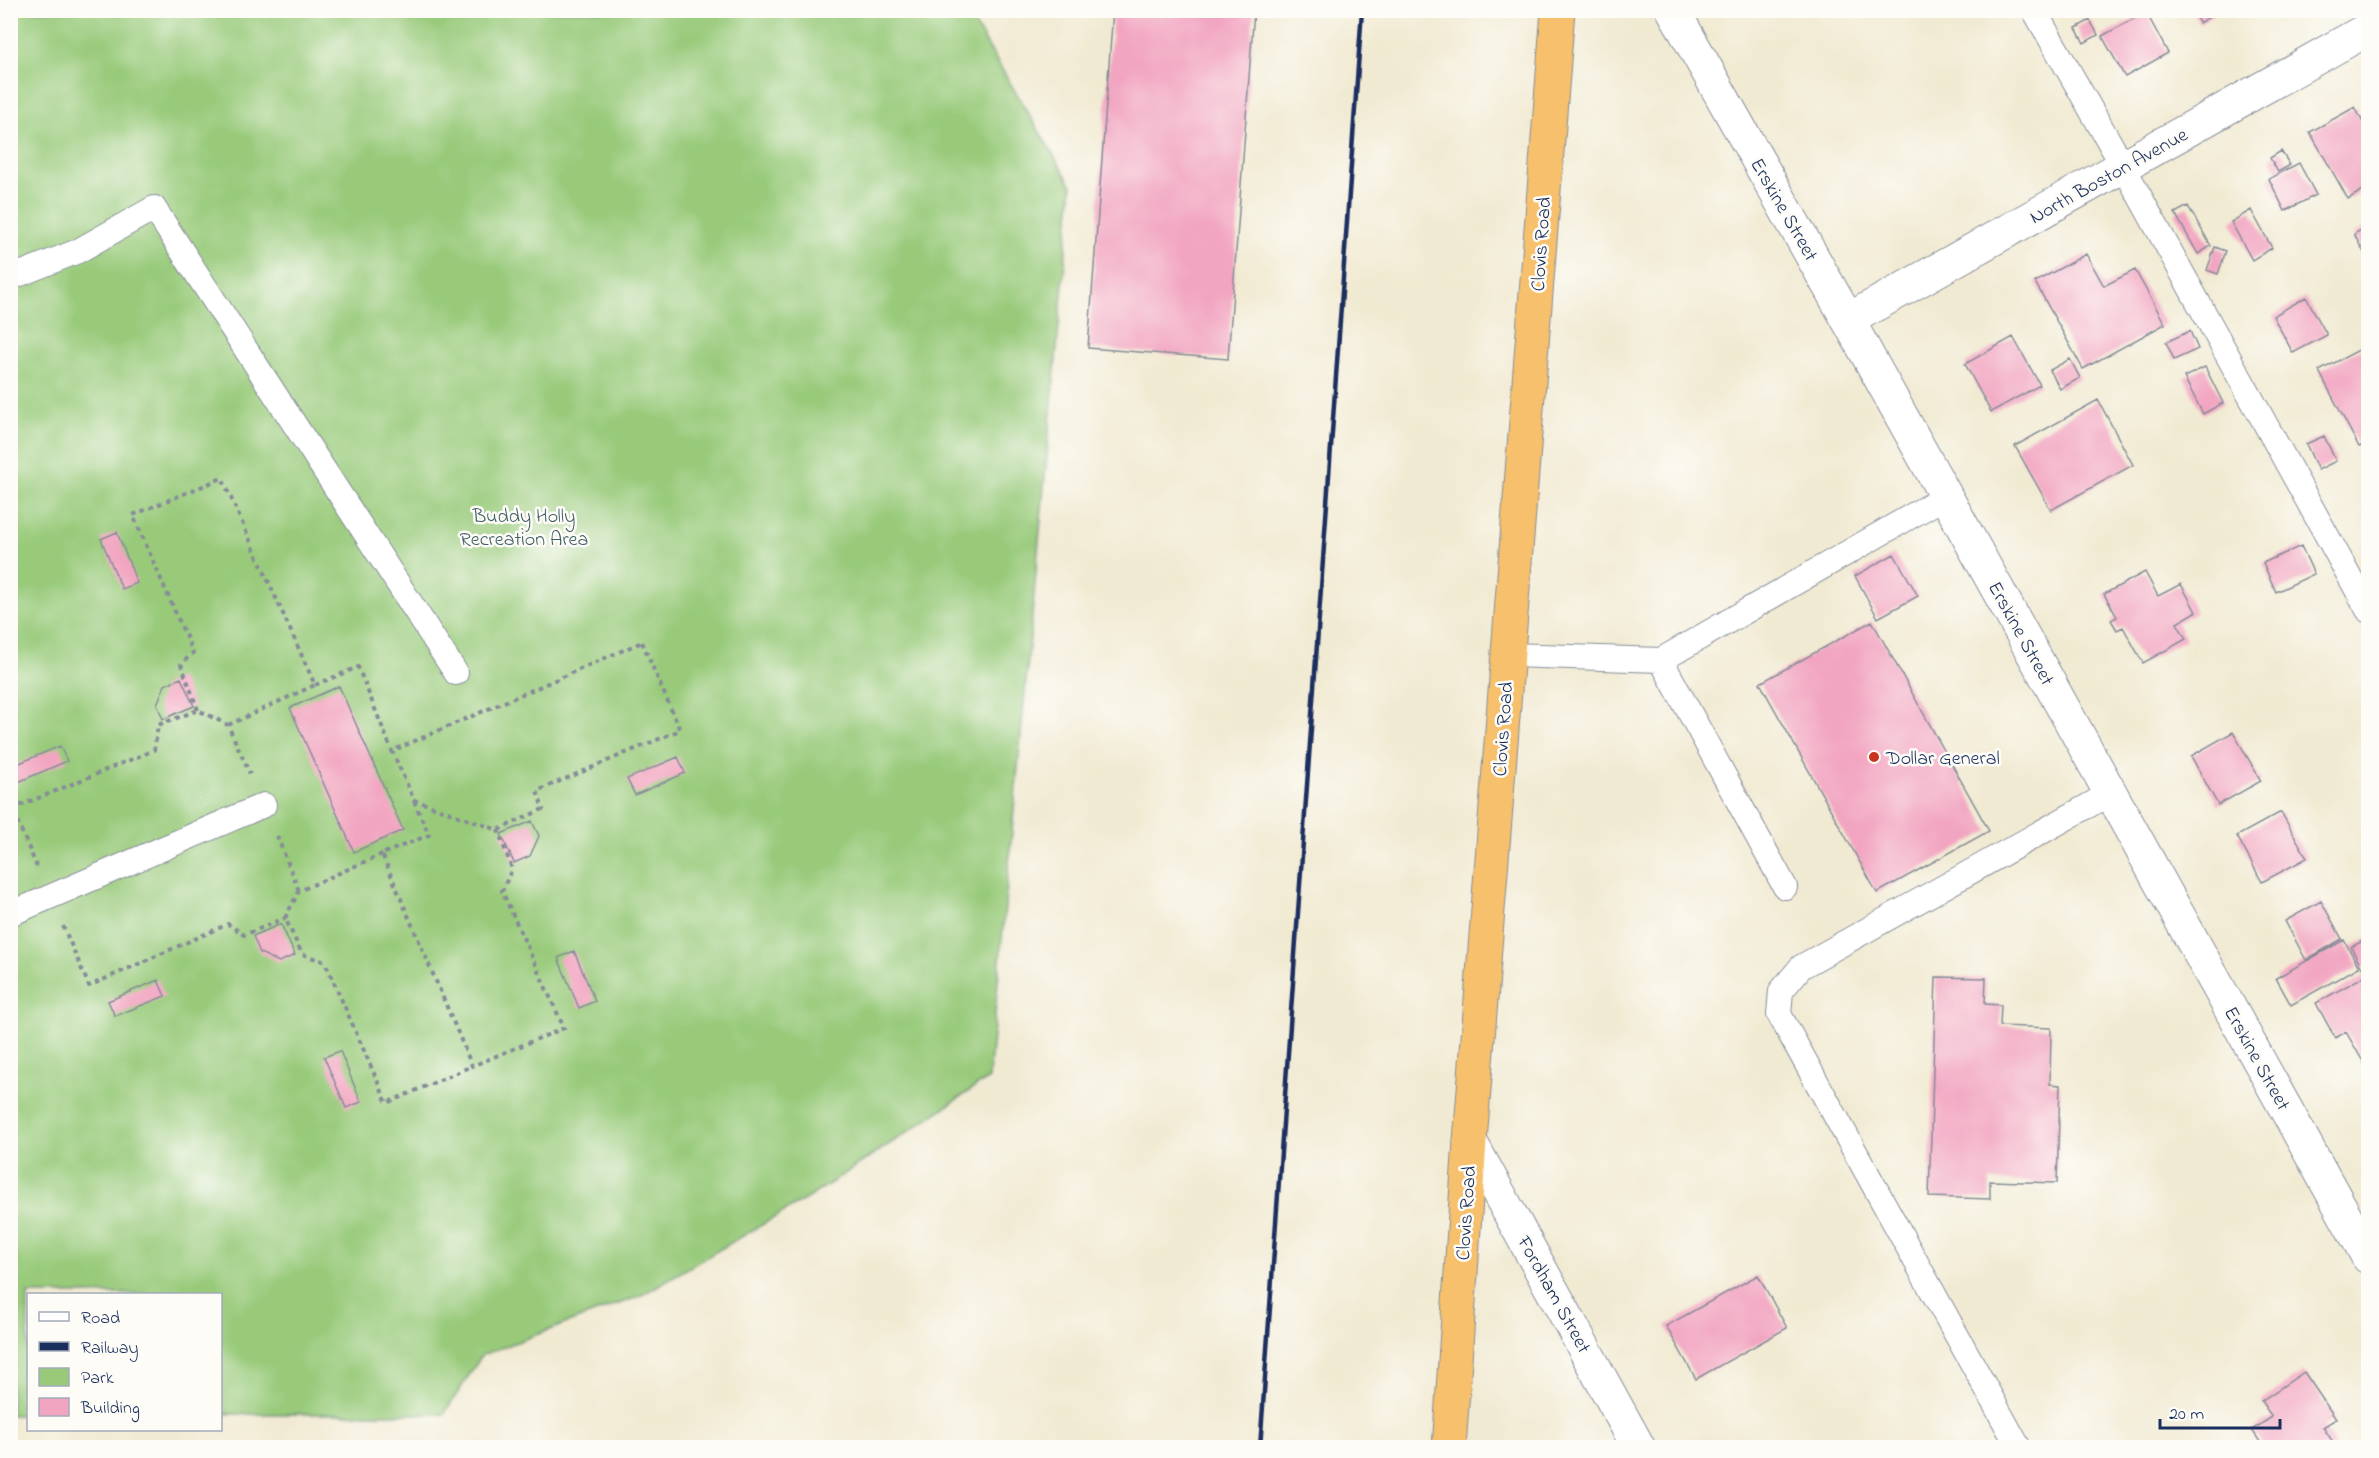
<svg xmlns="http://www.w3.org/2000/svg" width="2379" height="1458" font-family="'Indie Flower',sans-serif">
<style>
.green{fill:#98ca7a;stroke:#5a7c6c;stroke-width:1.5}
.building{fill:#f2a5c1}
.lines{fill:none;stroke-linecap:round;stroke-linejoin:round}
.service-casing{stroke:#868c98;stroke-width:26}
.minor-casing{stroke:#868c98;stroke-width:35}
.tertiary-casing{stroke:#868c98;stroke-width:35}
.trunk-casing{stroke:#868c98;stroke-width:35}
.path{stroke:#868c98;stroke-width:4;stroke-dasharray:4.5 4.5;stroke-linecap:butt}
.service{stroke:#fff;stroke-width:24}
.minor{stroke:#fff;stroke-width:33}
.tertiary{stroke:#fff;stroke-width:33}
.trunk{stroke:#f7c06c;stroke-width:33}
.rail{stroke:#1b2f5e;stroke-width:4.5}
.poi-dot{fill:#c8321e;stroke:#fdfcf7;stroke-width:2}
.labels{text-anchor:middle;stroke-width:5;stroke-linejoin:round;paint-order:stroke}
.street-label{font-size:20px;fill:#1b2f5e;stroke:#fdfcf7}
.park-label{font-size:20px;fill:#405e66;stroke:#fdfcf7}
.poi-label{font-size:20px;fill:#1b2f5e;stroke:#fdfcf7;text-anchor:start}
</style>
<rect width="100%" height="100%" fill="#fdfcf7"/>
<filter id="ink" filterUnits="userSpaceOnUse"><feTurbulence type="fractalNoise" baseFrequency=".0167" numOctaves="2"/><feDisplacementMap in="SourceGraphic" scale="12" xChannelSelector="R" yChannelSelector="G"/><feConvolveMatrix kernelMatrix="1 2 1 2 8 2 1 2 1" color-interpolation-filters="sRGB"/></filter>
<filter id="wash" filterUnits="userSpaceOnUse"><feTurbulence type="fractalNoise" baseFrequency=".008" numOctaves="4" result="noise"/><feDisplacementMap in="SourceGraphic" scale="24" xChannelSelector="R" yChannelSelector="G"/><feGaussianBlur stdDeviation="1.35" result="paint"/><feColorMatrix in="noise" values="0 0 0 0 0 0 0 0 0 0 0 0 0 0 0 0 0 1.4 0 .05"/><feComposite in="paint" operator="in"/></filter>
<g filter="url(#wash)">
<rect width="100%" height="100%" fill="#f1ead2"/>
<path class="green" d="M11 11H967L1072 186 989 1078 811 1196 640 1296 482 1355 444 1414H221L220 1294H28V1415H11Z"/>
<g id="blocks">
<path class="building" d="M1113 10H1254L1228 359 1088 348Z
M2192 10H2222L2199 23Z
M2146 12 2168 53 2125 77 2102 36Z
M2090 20 2098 35 2084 43 2076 28Z
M2355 107 2368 132V187L2348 199 2310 132Z
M2281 151 2290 165 2278 172 2270 158Z
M2299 163 2316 195 2285 211 2269 179Z
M2188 206 2211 246 2198 254 2175 213Z
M2251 210 2272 248 2252 260 2231 222Z
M2368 226V260L2354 234Z
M2215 247 2226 251 2218 274 2207 270Z
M2086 254 2104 286 2135 270 2165 324 2083 369 2035 282Z
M2306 297 2327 335 2293 353 2273 316Z
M2190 331 2198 349 2174 360 2166 342Z
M2013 337 2040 385 1991 412 1965 364Z
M2368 345V443L2359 447 2319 371Z
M2070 359 2080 378 2060 389 2050 370Z
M2205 367 2223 403 2203 414 2184 377Z
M2098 400 2133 465 2051 510 2015 446Z
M2324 436 2336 461 2318 470 2306 444Z
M117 532 137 583 122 589 101 539Z
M2301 546 2314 574 2276 592 2263 563Z
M1894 554 1918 596 1878 618 1855 576Z
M2145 572 2158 596 2181 584 2196 612 2177 623 2186 639 2143 663 2123 627 2117 630 2111 620 2117 617 2104 594Z
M1872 621 1989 831 1877 893 1760 683Z
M181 678 194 706 163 719 157 704 165 685Z
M339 686 403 830 354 852 290 708Z
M2233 732 2261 781 2218 805 2191 756Z
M60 746 67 761 16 783 10 767Z
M678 757 685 773 635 795 627 779Z
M2281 812 2307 858 2262 882 2237 836Z
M532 821 539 836 530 856 514 863 501 834Z
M2321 901 2342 939 2306 960 2285 921Z
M281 924 295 955 279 962 260 953 253 936Z
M2368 938V964L2362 968 2351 947Z
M2344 940 2359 967 2291 1005 2276 978Z
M574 951 595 1001 579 1008 558 958Z
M2368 974V1063L2365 1065 2346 1032 2335 1038 2316 1003Z
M1936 977 1986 978 1985 1004 2001 1005 2000 1026 2051 1028 2050 1084 2060 1085 2057 1183 1990 1181V1199L1929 1197Z
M158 980 165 996 115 1016 108 1001Z
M340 1051 361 1102 346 1108 324 1057Z
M1758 1275 1787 1328 1696 1379 1666 1326Z
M2304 1372 2336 1419 2323 1427 2335 1445 2331 1448H2264L2252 1430 2272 1417 2261 1401Z"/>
</g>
</g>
<g filter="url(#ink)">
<use href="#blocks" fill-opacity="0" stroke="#868c98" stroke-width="1.5"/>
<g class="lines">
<g class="service-casing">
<path id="service" d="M2034 10 2123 166 2368 610
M10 278 78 251 154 208 456 673
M1508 655 1661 660 1785 887
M1661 660 1946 496
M10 914 264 805
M2019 1448 1779 1014 1781 991 1801 967 2111 793"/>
</g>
<g class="minor-casing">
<path id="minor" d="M1848 320 2368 29
M1470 1141 1639 1448"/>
</g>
<g class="tertiary-casing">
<path id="tertiary" d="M1673 10 1848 320 2368 1257"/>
</g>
<g class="trunk-casing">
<path id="trunk" d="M1449 1448 1470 1141 1558 10"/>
</g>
<path class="path" d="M642 642 680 730 537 791 543 809 498 830 414 800 392 751Z
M315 685 358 667 392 751
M198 710 181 664 193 653 133 515 222 478 315 685 228 725
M414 801 429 835 382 854 472 1066 564 1028 502 891 512 869 498 830
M277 836 299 891
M382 854 299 891 285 918 302 954 325 962 387 1103 472 1066
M37 867 12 809 154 750 158 725 198 710 228 725 250 774
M63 926 89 986 228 924 244 935 285 918"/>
<use href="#service" class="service"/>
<use href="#minor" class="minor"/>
<use href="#tertiary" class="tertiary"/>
<use href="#trunk" class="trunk"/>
<path class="rail" d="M1260 1448 1362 10"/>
</g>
</g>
<circle class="poi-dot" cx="1874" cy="757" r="6"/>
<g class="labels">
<g class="street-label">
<text transform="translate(2108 175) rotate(-29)" y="7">North Boston Avenue</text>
<text transform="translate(1785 209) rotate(60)" y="7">Erskine Street</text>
<text transform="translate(1540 244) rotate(-86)" y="7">Clovis Road</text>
<text transform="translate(2022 633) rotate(61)" y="7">Erskine Street</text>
<text transform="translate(1502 729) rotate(-86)" y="7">Clovis Road</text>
<text transform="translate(2258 1058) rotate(61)" y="7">Erskine Street</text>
<text transform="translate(1465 1213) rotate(-86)" y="7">Clovis Road</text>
<text transform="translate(1555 1294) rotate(61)" y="7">Fordham Street</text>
</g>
<g class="park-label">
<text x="524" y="522">Buddy Holly<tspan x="524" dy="23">Recreation Area</tspan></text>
</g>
<g class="poi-label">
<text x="1886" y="764">Dollar General</text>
</g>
</g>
<rect width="2379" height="1458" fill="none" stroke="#fdfcf7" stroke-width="36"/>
<rect x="27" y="1293" width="195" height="138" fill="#fdfcf7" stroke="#a3aaba" stroke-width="1.5"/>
<rect x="39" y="1312" width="30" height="9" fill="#ffffff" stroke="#a3aaba" stroke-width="1.5"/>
<text x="81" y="1323" font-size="18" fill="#1b2f5e">Road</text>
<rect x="39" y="1342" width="30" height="9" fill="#1b2f5e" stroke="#a3aaba" stroke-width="1.5"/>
<text x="81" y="1353" font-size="18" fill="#1b2f5e">Railway</text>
<rect x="39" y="1368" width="30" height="18" fill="#98ca7a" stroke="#a3aaba" stroke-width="1.5"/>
<text x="81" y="1383" font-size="18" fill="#1b2f5e">Park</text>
<rect x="39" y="1398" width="30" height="18" fill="#f2a5c1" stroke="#a3aaba" stroke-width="1.5"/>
<text x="81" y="1413" font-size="18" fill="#1b2f5e">Building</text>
<path d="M2160 1419v9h120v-9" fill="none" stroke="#1b2f5e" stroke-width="3"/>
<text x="2169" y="1419" font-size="18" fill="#1b2f5e" stroke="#fdfcf7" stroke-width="4.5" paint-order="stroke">20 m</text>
</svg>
